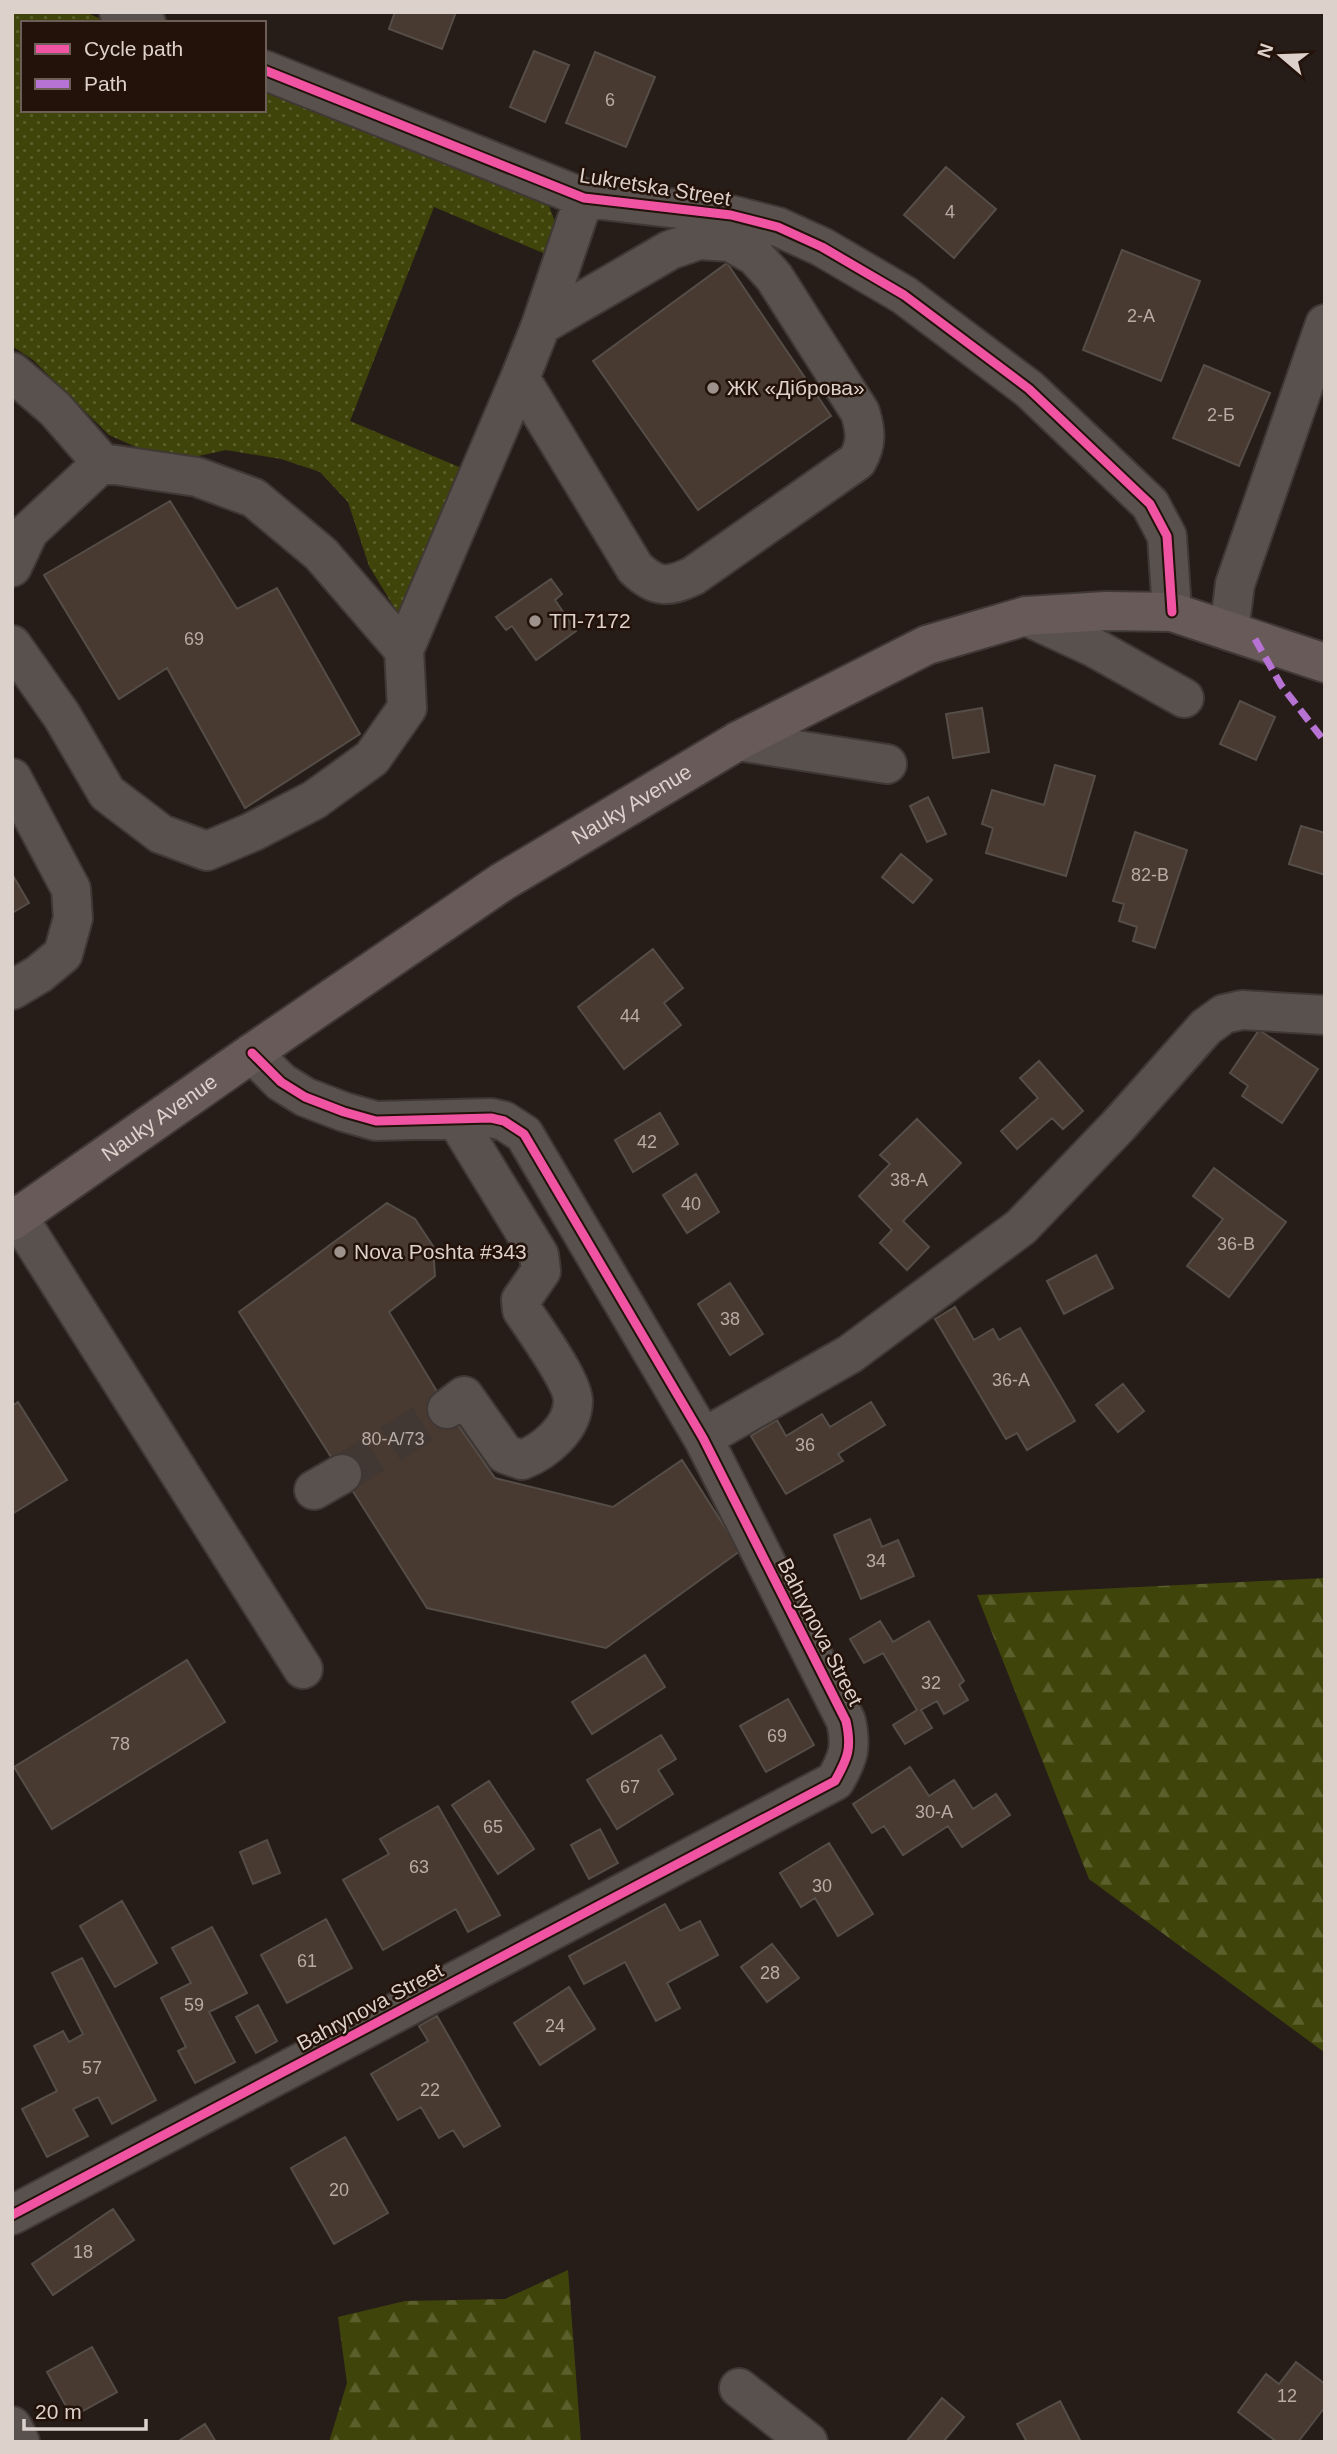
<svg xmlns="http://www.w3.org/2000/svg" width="1337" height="2454" font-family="Arial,sans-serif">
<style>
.grass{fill:url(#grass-dots)}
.forest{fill:url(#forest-firs)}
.building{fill:#483a31;stroke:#554d48;stroke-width:2}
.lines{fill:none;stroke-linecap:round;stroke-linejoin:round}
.minor-tunnel{stroke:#423833;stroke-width:38;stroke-dasharray:38 19;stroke-linecap:butt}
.minor-casing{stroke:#403835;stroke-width:42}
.major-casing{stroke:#403835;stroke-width:42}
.minor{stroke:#59514d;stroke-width:38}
.major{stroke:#685a59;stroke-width:38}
.quiet{stroke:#b673d3;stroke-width:7;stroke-dasharray:14 7;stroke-linecap:butt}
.cycleway-casing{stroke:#231209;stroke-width:13}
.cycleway{stroke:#f153a3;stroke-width:9}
.poi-dot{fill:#9d928c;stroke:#231209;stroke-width:2.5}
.labels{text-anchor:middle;stroke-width:5;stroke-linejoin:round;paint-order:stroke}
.number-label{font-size:18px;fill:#b8aba4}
.street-label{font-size:21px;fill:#ddd1cb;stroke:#231209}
.poi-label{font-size:21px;fill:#ddd1cb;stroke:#231209;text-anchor:start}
</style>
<defs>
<pattern id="grass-dots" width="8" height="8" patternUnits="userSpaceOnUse" patternTransform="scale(1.75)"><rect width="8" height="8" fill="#3f450a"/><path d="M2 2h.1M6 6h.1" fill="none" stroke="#5a5f2c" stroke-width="1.8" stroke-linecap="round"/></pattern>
<pattern id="forest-firs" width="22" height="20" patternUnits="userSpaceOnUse" patternTransform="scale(1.75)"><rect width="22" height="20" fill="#3f450a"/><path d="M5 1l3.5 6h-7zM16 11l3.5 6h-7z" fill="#5a5f2c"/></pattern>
</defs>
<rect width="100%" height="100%" fill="#271d18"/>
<path class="grass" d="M12 12H85L110 23H23V110H264V87L549 206 557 227 548 255 434 207 350 421 471 472 402 620 369 566 348 502 320 472 281 459 226 450 189 458 145 451 109 435 33 360 12 346Z"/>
<path class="forest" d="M1325 1578V2051L1324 2052 1089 1879 977 1595Z
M568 2270 581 2442H329L347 2383 338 2317 405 2301 505 2299Z"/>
<path class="building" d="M395 12H456L442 49 389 29Z
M534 51 569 65 545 122 510 107Z
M595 52 655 77 626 147 566 123Z
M946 167 996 209 954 258 904 215Z
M1122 250 1200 281 1161 381 1083 350Z
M727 263 831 416 698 510 593 361Z
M1204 365 1270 393 1239 466 1173 438Z
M170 501 237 609 277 588 360 734 245 808 167 668 119 699 44 575Z
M551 579 562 594 555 600 576 631 536 660 512 626 506 630 496 617Z
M1240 701 1275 717 1256 760 1220 744Z
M982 708 989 752 953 758 946 714Z
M1055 765 1095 776 1066 876 986 853 993 828 982 824 992 790 1044 805Z
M928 797 946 834 927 842 910 806Z
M1301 826 1325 833V875L1289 864Z
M1135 832 1187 850 1155 948 1133 941 1137 927 1119 921 1124 904 1113 901Z
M901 854 932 880 913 903 882 877Z
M12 874 29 903 12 913Z
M653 949 683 988 664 1003 681 1025 624 1069 578 1007Z
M1259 1030 1318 1069 1282 1123 1242 1096 1248 1086 1230 1073Z
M1039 1061 1083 1111 1063 1129 1052 1118 1017 1149 1001 1131 1038 1098 1020 1078Z
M660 1113 678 1144 633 1172 615 1140Z
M917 1119 961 1163 903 1221 929 1247 907 1270 880 1243 892 1230 859 1196 890 1164 880 1155Z
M1214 1168 1286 1222 1229 1297 1187 1266 1223 1219 1193 1196Z
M696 1174 719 1212 687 1233 663 1195Z
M387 1203 415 1219 433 1246 435 1276 389 1312 453 1418 495 1478 613 1507 682 1460 740 1551 606 1648 427 1608 239 1312Z
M1096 1255 1113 1288 1064 1314 1047 1281Z
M730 1283 763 1334 730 1355 698 1304Z
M955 1307 974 1340 993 1329 999 1340 1020 1328 1075 1421 1027 1450 1017 1433 1006 1439 935 1319Z
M1123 1384 1144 1411 1118 1432 1096 1405Z
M18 1402 67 1480 12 1514V1406Z
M871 1402 885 1425 838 1454 843 1461 786 1494 751 1436 777 1420 786 1436 822 1414 830 1427Z
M870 1519 882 1547 898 1540 914 1576 861 1599 834 1535Z
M880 1621 893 1642 929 1621 964 1681 959 1685 968 1700 944 1714 937 1701 921 1710 932 1728 905 1744 893 1725 917 1710 883 1653 864 1663 850 1639Z
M645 1655 665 1687 592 1734 572 1702Z
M187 1660 225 1722 52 1829 14 1767Z
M788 1699 814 1745 766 1772 740 1726Z
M661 1735 676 1759 658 1770 673 1794 617 1829 587 1780Z
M910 1767 929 1796 954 1780 973 1809 996 1794 1010 1815 962 1847 948 1826 903 1855 884 1826 872 1833 853 1804Z
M489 1781 534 1849 498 1874 452 1805Z
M438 1806 500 1915 468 1932 456 1909 383 1950 343 1880 389 1854 380 1839Z
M600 1829 618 1863 589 1879 571 1845Z
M267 1840 280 1873 253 1884 240 1852Z
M829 1843 873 1914 838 1936 815 1898 801 1907 780 1873Z
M122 1901 157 1963 115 1987 80 1926Z
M665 1904 680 1931 700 1921 718 1955 667 1983 680 2008 656 2021 625 1962 584 1984 569 1956Z
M326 1919 352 1968 287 2003 261 1955Z
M212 1927 247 1993 209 2012 235 2062 195 2083 178 2051 186 2047 161 1998 191 1983 172 1948Z
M772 1944 799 1978 767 2002 741 1967Z
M82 1958 156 2100 112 2124 98 2097 73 2109 88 2136 47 2157 22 2109 57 2091 34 2046 63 2031 69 2042 83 2034 52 1973Z
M569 1987 595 2029 540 2065 514 2023Z
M258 2005 277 2041 256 2053 236 2017Z
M437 2016 500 2126 464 2147 453 2130 439 2138 421 2107 398 2120 371 2074 428 2041 419 2026Z
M345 2137 388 2213 334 2244 291 2168Z
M113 2209 134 2240 53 2295 32 2264Z
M92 2347 117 2392 72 2417 47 2372Z
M1296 2362 1325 2384V2407L1298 2442H1277L1238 2412 1266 2374 1279 2384Z
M942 2398 964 2417 943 2442H906Z
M1060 2401 1081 2442H1027L1017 2424Z
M205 2424 216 2442H181L180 2440Z"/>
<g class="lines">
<path class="minor-tunnel" d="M342 1474 447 1409"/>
<g class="minor-casing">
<path id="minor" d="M119 12 146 23
M264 70 584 198 731 215 778 227 822 247 904 295 1029 389 1150 504 1167 536 1172 612
M541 325 584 198
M12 372 55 409 102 463 197 477 254 498 321 554 404 650 407 708 372 758 314 800 252 832 207 851 161 834 107 793 62 716 12 645
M12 567 29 531 102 463
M1026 616 1093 647 1184 698
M1229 631 1235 584 1325 324
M404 650 520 378 541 325 670 250 699 240 730 242 755 256 774 277 860 412C866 431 867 444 857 461L693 576C667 588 656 588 635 568L520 378
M738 741 887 764
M12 778 71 889 73 918 63 954 39 974 12 990
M18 1217 303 1669
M447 1409 464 1396 505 1454 522 1460C545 1451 573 1428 573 1401 573 1382 534 1328 522 1310L521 1300 541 1271 539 1255 456 1119
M703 1438 850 1354 1021 1227 1118 1126 1206 1027 1224 1014 1242 1010 1325 1015
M314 1490 342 1474
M12 2215 835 1781C848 1758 852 1748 846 1721L703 1438 524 1134 504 1121 491 1118 376 1121 344 1112 305 1097 281 1082 252 1053
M739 2388 808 2442
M12 2426 20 2442"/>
</g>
<g class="major-casing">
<g id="major">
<path id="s1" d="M12 1221 252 1053 502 882 738 741 927 645 1026 616 1106 611 1172 612 1325 663"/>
</g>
</g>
<use href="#minor" class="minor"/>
<use href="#major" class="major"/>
<path class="quiet" d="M1255 639 1281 685 1325 742"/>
<g class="cycleway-casing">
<path id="cycleway" d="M264 70 584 198 731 215 778 227 822 247 904 295 1029 389 1150 504 1167 536 1172 612
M12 2215 835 1781C848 1758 852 1748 846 1721L703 1438 524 1134 504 1121 491 1118 376 1121 344 1112 305 1097 281 1082 252 1053"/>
</g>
<use href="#cycleway" class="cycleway"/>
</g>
<g class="poi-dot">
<circle cx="713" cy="388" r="7"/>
<circle cx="535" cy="621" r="7"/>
<circle cx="340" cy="1252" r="7"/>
</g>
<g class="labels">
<g class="number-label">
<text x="610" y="106">6</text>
<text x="950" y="218">4</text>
<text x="1141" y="322">2-А</text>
<text x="1221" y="421">2-Б</text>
<text x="194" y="645">69</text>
<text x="1150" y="881">82-В</text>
<text x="630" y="1022">44</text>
<text x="647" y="1148">42</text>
<text x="909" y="1186">38-А</text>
<text x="691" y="1210">40</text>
<text x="1236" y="1250">36-В</text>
<text x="730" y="1325">38</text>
<text x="1011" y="1386">36-А</text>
<text x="393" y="1445">80-А/73</text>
<text x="805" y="1451">36</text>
<text x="876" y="1567">34</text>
<text x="931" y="1689">32</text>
<text x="777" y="1742">69</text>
<text x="120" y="1750">78</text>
<text x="630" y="1793">67</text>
<text x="934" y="1818">30-А</text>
<text x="493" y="1833">65</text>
<text x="419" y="1873">63</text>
<text x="822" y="1892">30</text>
<text x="307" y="1967">61</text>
<text x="770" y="1979">28</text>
<text x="194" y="2011">59</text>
<text x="555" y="2032">24</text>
<text x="92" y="2074">57</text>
<text x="430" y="2096">22</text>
<text x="339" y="2196">20</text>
<text x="83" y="2258">18</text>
<text x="1287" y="2402">12</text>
</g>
<g class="street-label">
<text transform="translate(655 187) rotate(9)" y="7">Lukretska Street</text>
<text dy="7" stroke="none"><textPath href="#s1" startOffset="747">Nauky Avenue</textPath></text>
<text dy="7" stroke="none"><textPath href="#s1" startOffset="180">Nauky Avenue</textPath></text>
<text transform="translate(820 1632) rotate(63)" y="7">Bahrynova Street</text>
<text transform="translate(370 2007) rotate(-28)" y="7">Bahrynova Street</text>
</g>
<g class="poi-label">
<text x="727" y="395">ЖК «Діброва»</text>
<text x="549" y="628">ТП-7172</text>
<text x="354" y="1259">Nova Poshta #343</text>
</g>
</g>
<rect width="1337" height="2454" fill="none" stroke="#ddd1cb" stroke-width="28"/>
<rect x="21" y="21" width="245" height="91" fill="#231209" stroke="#6d5e57" stroke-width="2"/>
<rect x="35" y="44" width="35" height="10" fill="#f153a3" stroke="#6d5e57" stroke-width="2"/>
<text x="84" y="56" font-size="21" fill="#ddd1cb">Cycle path</text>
<rect x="35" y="79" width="35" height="10" fill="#b673d3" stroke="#6d5e57" stroke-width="2"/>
<text x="84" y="91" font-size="21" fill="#ddd1cb">Path</text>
<g transform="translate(1281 56) rotate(289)" stroke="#231209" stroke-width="5" paint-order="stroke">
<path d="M0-5L12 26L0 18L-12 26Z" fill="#ddd1cb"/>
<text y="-10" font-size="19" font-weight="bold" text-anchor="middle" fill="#ddd1cb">N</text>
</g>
<path d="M24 2419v10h122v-10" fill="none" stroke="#ddd1cb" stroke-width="3.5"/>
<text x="35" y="2419" font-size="21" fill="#ddd1cb" stroke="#231209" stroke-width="5" paint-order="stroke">20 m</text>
</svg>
